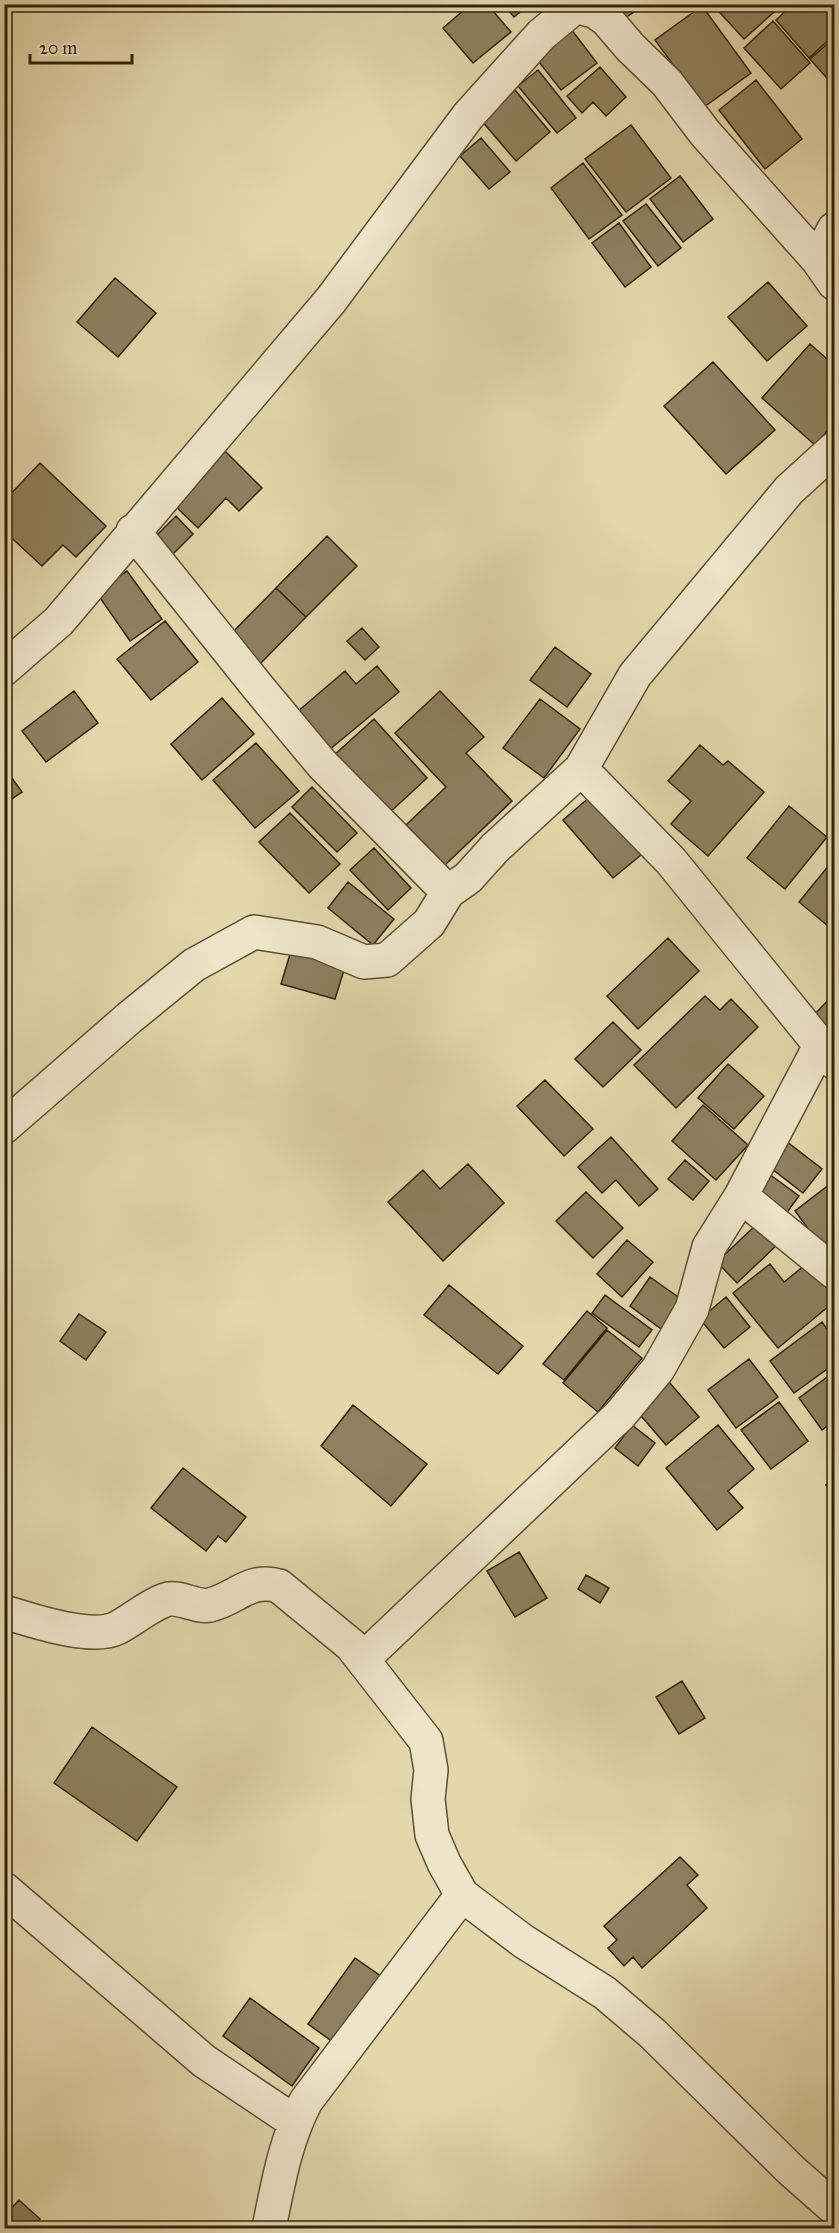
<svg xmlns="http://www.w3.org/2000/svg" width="839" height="2233" font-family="'IM FELL Great Primer',serif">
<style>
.building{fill:#8f805f;stroke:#33220c;stroke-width:1.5}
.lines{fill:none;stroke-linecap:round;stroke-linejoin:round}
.street-casing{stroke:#5f4f34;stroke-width:36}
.street{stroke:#ede5c9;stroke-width:33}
</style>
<rect width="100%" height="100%" fill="#e3d7ac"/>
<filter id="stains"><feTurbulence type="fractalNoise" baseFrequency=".00333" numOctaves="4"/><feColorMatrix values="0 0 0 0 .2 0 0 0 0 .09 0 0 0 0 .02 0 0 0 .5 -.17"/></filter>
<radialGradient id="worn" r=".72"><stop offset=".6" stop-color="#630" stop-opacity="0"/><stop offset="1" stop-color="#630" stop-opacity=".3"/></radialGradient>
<path class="building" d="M471 4H487L511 32 473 63 443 28Z
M503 4H530L514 17Z
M608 4H646L619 22Z
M712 4H783L744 39Z
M793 4H826L834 13V35L809 58 776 20Z
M702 6 751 73 704 107 655 40Z
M773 21 810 63 781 89 744 48Z
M571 29 597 63 561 90 535 57Z
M834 38V86L810 59Z
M600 67 626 97 606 116 593 102 582 113 567 96Z
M538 70 576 118 557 133 518 86Z
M756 80 802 139 765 169 719 110Z
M515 90 550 132 516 161 481 120Z
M631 125 671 178 626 212 585 159Z
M481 138 510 172 489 189 460 156Z
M583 163 622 215 589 239 551 188Z
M680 176 713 219 683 242 650 199Z
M646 204 681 248 658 266 623 221Z
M619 223 651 267 625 287 592 243Z
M115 278 156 313 118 357 77 322Z
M768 282 807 326 767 361 728 317Z
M810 344 834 365V423L815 445 762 398Z
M713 362 775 430 726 474 664 406Z
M224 450 262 488 239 511 226 498 198 528 171 502Z
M40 463 106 526 76 557 63 545 42 566 4 531V501Z
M176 516 193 534 167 560 150 542Z
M327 536 357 566 306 617 276 588Z
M127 571 162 619 130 641 96 592Z
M276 588 306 617 260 664 230 635Z
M165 621 198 662 151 700 117 659Z
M362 628 379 647 365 660 347 641Z
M555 647 591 674 567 707 530 680Z
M377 666 399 692 329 750 297 712 345 671 356 684Z
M74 691 98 723 46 762 22 731Z
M440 691 484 737 466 753 512 801 445 865 406 825 446 787 395 733Z
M222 698 254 734 202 780 171 744Z
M540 699 580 729 544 778 503 748Z
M374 719 427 778 387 815 333 756Z
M256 743 299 791 255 828 213 780Z
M700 745 723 765 728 761 764 792 708 856 671 824 691 801 668 781Z
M4 767 22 792 4 804Z
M312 787 357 833 337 852 292 807Z
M591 796 641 855 613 878 563 820Z
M789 806 827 837 785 889 747 858Z
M290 813 340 864 309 893 259 842Z
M374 848 411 888 388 910 350 870Z
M834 859V931L799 902Z
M348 882 394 919 373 945 328 908Z
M668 938 699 971 638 1029 607 996Z
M291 951 345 967 335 999 281 984Z
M834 994V1038L812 1017Z
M705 996 720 1010 731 999 758 1027 676 1108 634 1065Z
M613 1022 641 1050 603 1087 575 1059Z
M728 1064 764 1096 734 1129 698 1098Z
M545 1080 593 1129 564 1156 517 1106Z
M703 1105 748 1145 716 1180 672 1141Z
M611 1137 658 1189 639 1206 616 1180 602 1193 578 1167Z
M786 1141 822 1169 803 1193 767 1165Z
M685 1160 709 1181 693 1200 668 1179Z
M468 1164 504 1203 443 1261 388 1202 423 1170 440 1189Z
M769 1174 799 1196 785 1215 754 1194Z
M834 1181V1236L821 1246 795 1211Z
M586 1192 623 1228 593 1258 556 1221Z
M758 1223 778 1244 737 1283 717 1262Z
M627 1240 653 1262 622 1297 597 1274Z
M809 1262 834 1293V1302L778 1348 733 1293 770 1264 784 1282Z
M650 1277 685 1302 664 1331 630 1306Z
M449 1285 523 1346 498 1374 424 1315Z
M605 1295 652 1330 639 1347 592 1313Z
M726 1297 750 1327 724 1348 700 1319Z
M587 1311 607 1328 564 1380 543 1364Z
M79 1314 106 1332 86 1360 60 1341Z
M822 1322 834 1339V1364L794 1393 770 1361Z
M607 1330 642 1358 598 1412 563 1383Z
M749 1359 778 1397 736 1428 708 1390Z
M834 1372V1421L822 1430 799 1398Z
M669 1382 699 1417 666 1445 636 1410Z
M779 1402 808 1441 771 1469 741 1430Z
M353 1405 427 1464 391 1506 321 1446Z
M632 1425 655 1443 638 1466 615 1448Z
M718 1425 754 1469 728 1491 743 1508 717 1530 666 1468Z
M183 1468 246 1517 226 1542 218 1536 206 1551 151 1508Z
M834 1479V1497L826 1485Z
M519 1552 547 1598 515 1617 487 1571Z
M586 1575 609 1588 600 1603 578 1589Z
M682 1681 705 1718 679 1734 656 1697Z
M92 1727 177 1787 137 1841 54 1783Z
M680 1857 698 1875 687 1885 707 1908 642 1968 633 1957 624 1966 608 1948 617 1940 604 1926Z
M355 1958 385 1979 337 2045 308 2024Z
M250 1998 319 2048 292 2086 223 2036Z
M19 2200 40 2219 32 2228H4V2216Z"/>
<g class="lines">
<g class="street-casing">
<path id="street" d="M818 260 834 229
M133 531 257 686 322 764 448 892 468 878 495 848 581 769 635 675 789 490 834 449
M4 669 59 621 331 300 468 116 541 35 571 10 579 7 594 11 607 20 630 47 667 83 705 133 818 260 834 283
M581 769 671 861 834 1062
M4 1127 129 1018 194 965 254 932 317 942 364 962 387 960 429 923 448 892
M741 1196 834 1272
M4 1612C32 1620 91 1641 117 1628 133 1620 148 1606 165 1600 179 1595 196 1608 210 1605 236 1599 250 1577 279 1586L351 1645 426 1741 431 1770 428 1799 432 1835 444 1863 462 1895 523 1941 605 1993 652 2033 791 2170 834 2208
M363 1659 620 1415 658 1369 692 1309 709 1247 741 1196 820 1046
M4 1889 204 2061 295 2122
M269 2228C278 2184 285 2141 306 2101L462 1895"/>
</g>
<use href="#street" class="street"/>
</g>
<rect width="839" height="2233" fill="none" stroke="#e3d7ac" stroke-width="24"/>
<rect x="6" y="6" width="827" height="2221" fill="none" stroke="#33220c" stroke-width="3"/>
<rect x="12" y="12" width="815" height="2209" fill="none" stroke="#33220c" stroke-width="1.5"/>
<path d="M30 54v9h102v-9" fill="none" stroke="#33220c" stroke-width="3"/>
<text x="39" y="54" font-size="18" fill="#33220c" stroke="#ede5c9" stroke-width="4.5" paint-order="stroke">20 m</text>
<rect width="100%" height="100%" filter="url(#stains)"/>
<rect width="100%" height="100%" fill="url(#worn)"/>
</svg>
